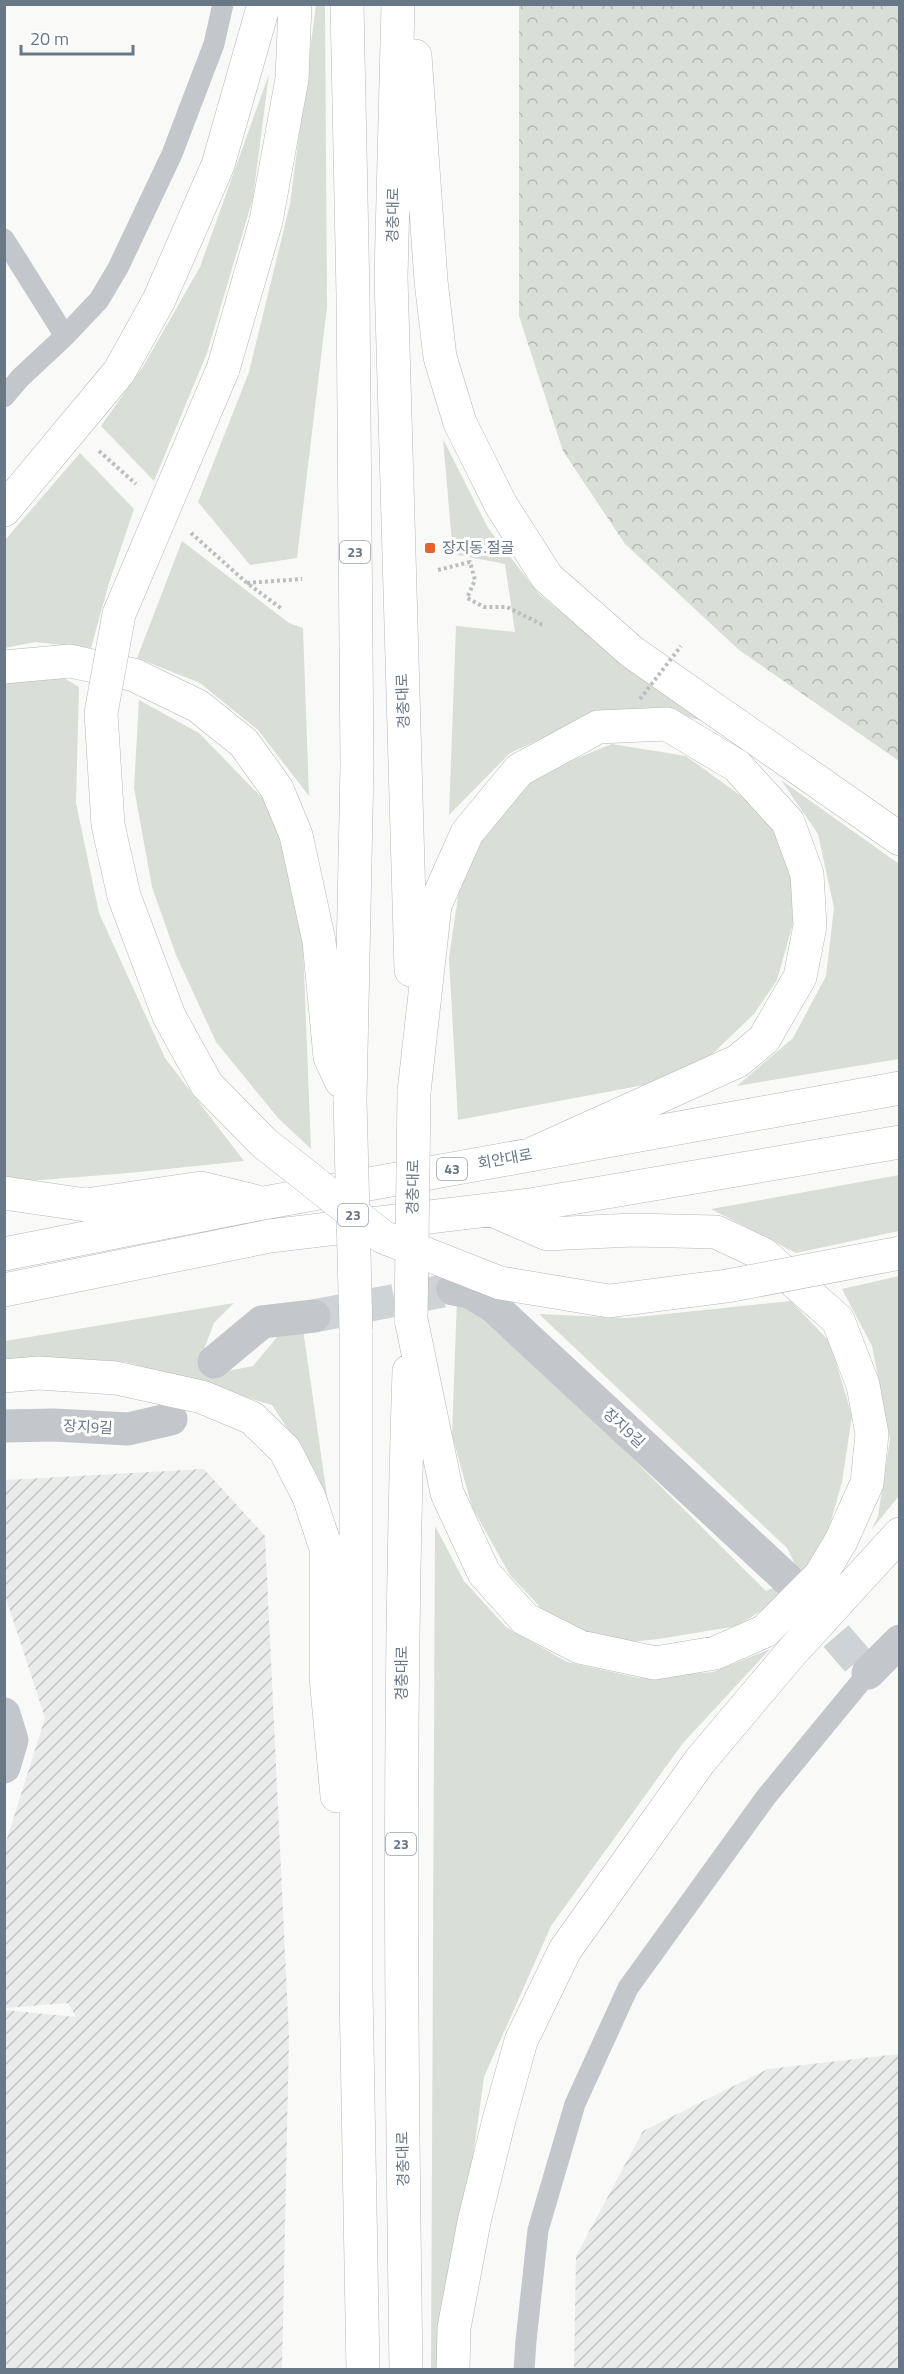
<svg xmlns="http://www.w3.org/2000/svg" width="904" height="2374" font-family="'Titillium Web','Noto Sans KR',sans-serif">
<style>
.industrial{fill:url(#industrial-furrows)}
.green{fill:#d9ded7}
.forest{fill:url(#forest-crowns)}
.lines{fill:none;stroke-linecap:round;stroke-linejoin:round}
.minor-tunnel{stroke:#ced3d5;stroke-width:33;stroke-dasharray:33 16;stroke-linecap:butt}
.primary-casing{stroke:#b4b8bd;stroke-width:34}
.path{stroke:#bbbec1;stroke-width:4;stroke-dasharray:3 3;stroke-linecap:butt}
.service{stroke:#c3c6ca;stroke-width:21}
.minor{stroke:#c3c6ca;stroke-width:33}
.primary{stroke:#fff;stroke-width:33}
.primary-bridge-casing{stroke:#b4b8bd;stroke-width:34;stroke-linecap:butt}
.path-bridge{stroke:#bbbec1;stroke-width:4;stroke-dasharray:3 3;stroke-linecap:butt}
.primary-bridge{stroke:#fff;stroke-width:33}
.poi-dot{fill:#df6532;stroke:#fff;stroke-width:2}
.labels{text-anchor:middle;stroke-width:6;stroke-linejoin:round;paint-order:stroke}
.shield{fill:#fff;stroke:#96a0ab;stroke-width:1.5}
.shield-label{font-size:14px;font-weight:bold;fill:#697887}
.street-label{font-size:15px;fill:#697887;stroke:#fff}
.poi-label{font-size:15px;fill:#697887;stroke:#fff;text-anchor:start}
</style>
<defs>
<pattern id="industrial-furrows" width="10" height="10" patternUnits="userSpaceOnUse" patternTransform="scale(1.5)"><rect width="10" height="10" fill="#eaebeb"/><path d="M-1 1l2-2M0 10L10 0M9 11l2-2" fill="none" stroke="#c2c3c4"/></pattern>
<pattern id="forest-crowns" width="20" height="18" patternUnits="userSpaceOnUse" patternTransform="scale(1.5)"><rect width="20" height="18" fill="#d9ded7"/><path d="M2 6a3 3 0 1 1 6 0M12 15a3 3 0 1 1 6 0" fill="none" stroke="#b4b9b4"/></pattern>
</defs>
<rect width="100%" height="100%" fill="#f9faf7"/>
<path class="industrial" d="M204 1469 265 1536 289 2037 282 2369H5V2010L76 2017 68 2003 5 2008V1845L45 1718 5 1595V1480Z
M899 2054V2369H574L576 2256 643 2131 768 2069Z"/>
<path class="green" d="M316 5H325L327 307 297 558 250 565 198 502 249 372 290 204Z
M269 74 253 198 207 353 154 481 101 426 144 365 200 267Z
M443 439 488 528 539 594 624 663 712 724 662 709 594 715 510 753 449 815 456 626 515 632 505 564 453 554Z
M80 453 134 509 109 583 91 648 35 642 5 648V540Z
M182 541 289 623 303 628 309 796 258 730 200 683 137 658Z
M59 675 79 687 76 803 99 913 165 1058 244 1161 129 1173 15 1182 5 1178 4 684Z
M139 700 199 733 269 805 288 863 303 945 311 1149 278 1118 216 1042 176 955 152 887 134 788Z
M612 744 686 756 759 809 786 851 798 906 777 980 754 1014 706 1060 660 1082 458 1120 449 958 461 876 494 820 538 774Z
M781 780 899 864V1059L737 1086 793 1038 826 976 834 908 818 834Z
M899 1175V1231L796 1253 711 1209Z
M899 1276V1496L872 1529 878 1516 890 1439 872 1346 842 1289Z
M457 1298 477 1304 766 1591 776 1586 795 1564 787 1548 539 1314 628 1318 791 1301 830 1342 852 1416 842 1482 824 1545 780 1599 737 1626 659 1639 611 1644 554 1622 510 1575 472 1507 452 1435Z
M234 1303 214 1323 203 1352 222 1372 253 1366 283 1330 303 1329 332 1531 314 1469 272 1405 126 1362 5 1360V1341Z
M435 1526 464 1581 506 1627 567 1662 639 1678 713 1672 770 1649 683 1743 551 1926 484 2077 444 2369 431 2370Z"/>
<path class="forest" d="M519 5H899V761L739 650 625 544 563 451 519 316Z"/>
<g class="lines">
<path class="minor-tunnel" d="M314 1316 453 1289
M804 1599 868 1673"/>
<g class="primary-casing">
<path id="primary" d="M347 4 353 295 357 765 350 1100
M398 4 391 277 411 970
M415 56 431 281 440 357 460 423 501 505 547 577 632 652 900 839
M223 369 266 221 292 79 295 4
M4 510 119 372 159 300 218 165 264 4
M4 667 70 661 134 675 198 706 244 743 277 789 296 835 319 941 330 1057 341 1081
M414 1092 435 905 467 833 519 770 598 727 667 724 737 766 788 822 807 874 810 926 800 977 764 1039 738 1061 534 1153
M4 1193 86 1205 201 1188 254 1201
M4 1254 242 1207 900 1088
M4 1290 270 1236 530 1205 900 1142
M411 1319 447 1493 484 1573 525 1619 580 1647 655 1663 715 1653 765 1631 820 1576 841 1541 867 1483 872 1434 863 1385 838 1320 763 1254 716 1232 633 1230 547 1234 492 1210
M356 1330V1990L363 2370
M4 1376 38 1373 116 1378 202 1397 252 1418 285 1450 309 1497 326 1548V1677L337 1796
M406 2370C401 2037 398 1704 409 1371
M453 2370 454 2328 474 2222 499 2120 521 2041 565 1950 700 1761 791 1653 900 1534"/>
</g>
<path class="path" d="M99 451 136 484
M191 533 247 583 282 609
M438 570 470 562 475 580 467 598 484 607H507L545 626
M247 583 302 579"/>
<path class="service" d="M4 239 65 336 20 378 4 397
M65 336 99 300 118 268 172 154 214 44 223 4
M524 2370 526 2341 538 2230 575 2104 628 1988 766 1797 868 1673"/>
<path class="minor" d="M453 1289 470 1292 494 1307 787 1579
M214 1362 262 1322 314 1316
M4 1426 54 1425 128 1429 171 1419
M868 1673 900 1641
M4 1714 12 1740 4 1767"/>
<use href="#primary" class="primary"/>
<g class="primary-bridge-casing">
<path id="primary-bridge" d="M223 369 119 614 101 713 108 825 124 896 169 1016 207 1085 263 1142 383 1237 500 1283 609 1301 727 1286 900 1253
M350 1100 356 1330
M411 1319 414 1092"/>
</g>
<path class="path-bridge" d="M640 699 681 646"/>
<use href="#primary-bridge" class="primary-bridge"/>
</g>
<rect class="poi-dot" x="424" y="542" width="12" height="12" rx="3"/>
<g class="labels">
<g class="shield">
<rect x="340" y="541" width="30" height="22" rx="4.5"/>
<rect x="437" y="1158" width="30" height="22" rx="4.5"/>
<rect x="338" y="1204" width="30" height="22" rx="4.5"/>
<rect x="386" y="1833" width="30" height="22" rx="4.5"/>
</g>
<g class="shield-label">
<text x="355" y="557">23</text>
<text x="452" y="1174">43</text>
<text x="353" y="1220">23</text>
<text x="401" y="1849">23</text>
</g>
<g class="street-label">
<text transform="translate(393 215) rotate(-89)" y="5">경충대로</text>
<text transform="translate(403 701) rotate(-92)" y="5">경충대로</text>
<text transform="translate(505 1159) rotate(-10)" y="5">회안대로</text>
<text transform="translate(413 1187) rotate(-89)" y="5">경충대로</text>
<text transform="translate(88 1427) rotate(3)" y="5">장지9길</text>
<text transform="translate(624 1428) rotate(43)" y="5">장지9길</text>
<text transform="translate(402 1673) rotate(-90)" y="5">경충대로</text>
<text transform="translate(403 2159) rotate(-91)" y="5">경충대로</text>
</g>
<g class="poi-label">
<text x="442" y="553">장지동.절골</text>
</g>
</g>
<rect width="904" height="2374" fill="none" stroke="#697887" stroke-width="12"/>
<path d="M21 45v9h112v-9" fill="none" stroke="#697887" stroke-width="3"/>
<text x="30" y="45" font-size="18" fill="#697887" stroke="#ffffff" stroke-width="4.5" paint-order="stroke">20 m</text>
</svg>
